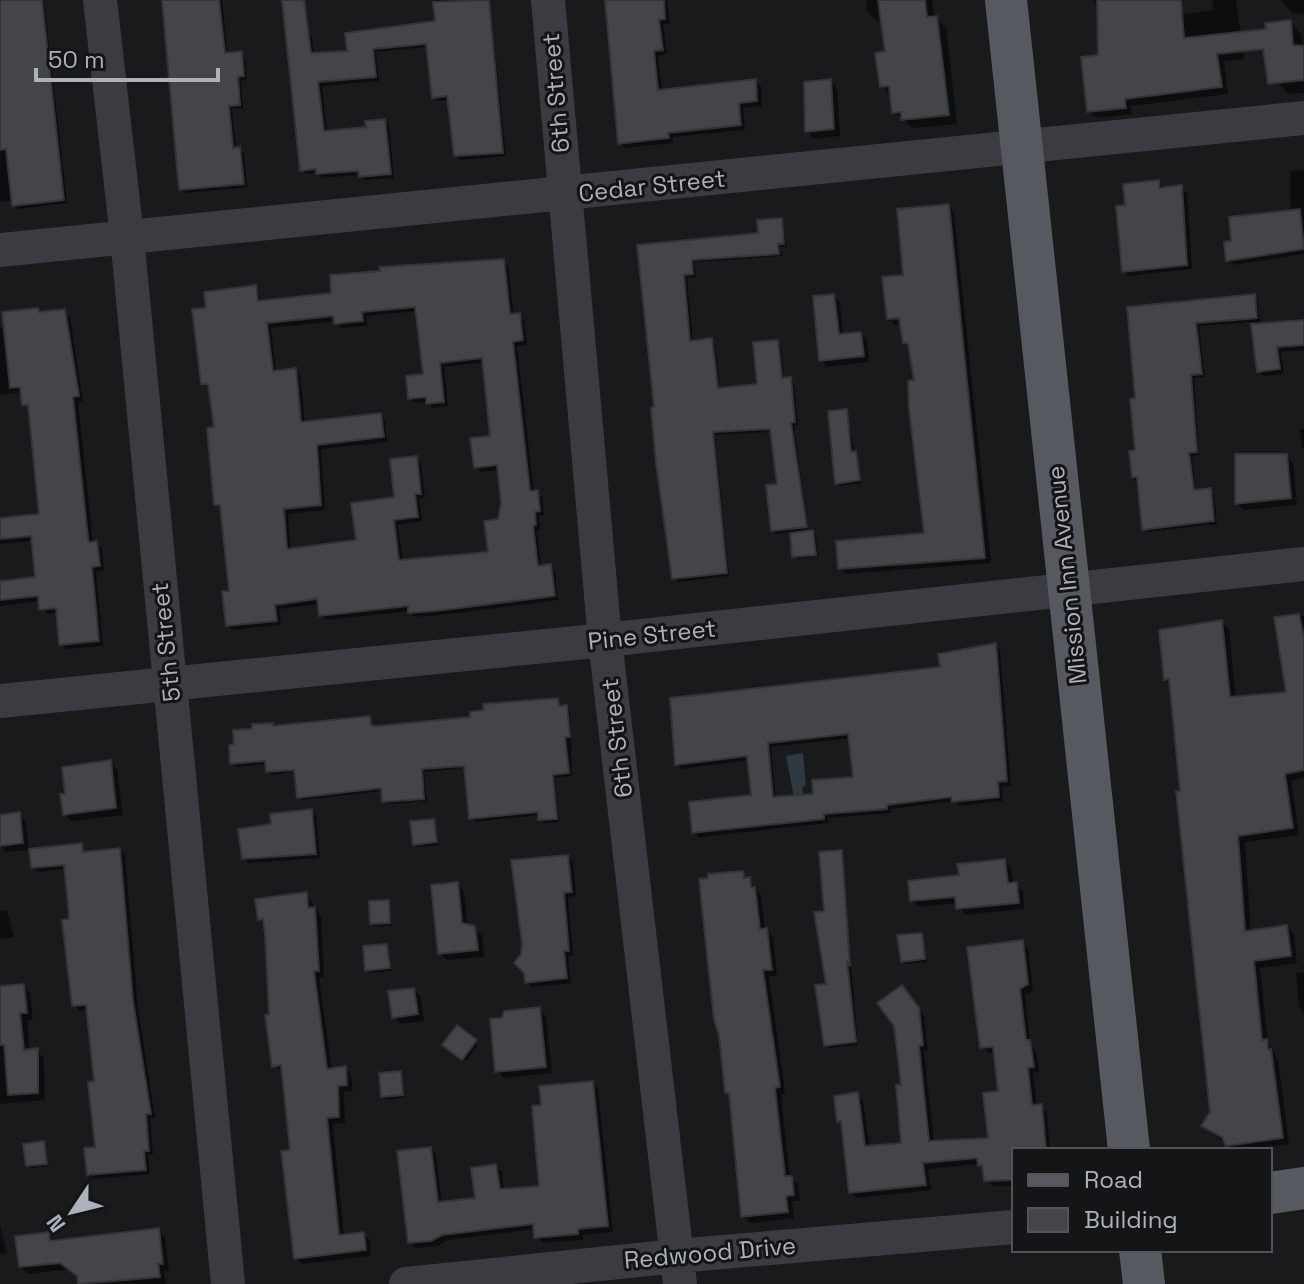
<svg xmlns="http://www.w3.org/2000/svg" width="1304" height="1284" font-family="'Space Grotesk',sans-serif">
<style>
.water{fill:#2f3941}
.shadow{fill:#0007;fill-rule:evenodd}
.building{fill:#434549;stroke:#333438;stroke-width:2;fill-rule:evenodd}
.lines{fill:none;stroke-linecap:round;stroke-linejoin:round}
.minor{stroke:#3a3c41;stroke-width:34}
.major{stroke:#565960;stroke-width:42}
.labels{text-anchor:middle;stroke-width:6;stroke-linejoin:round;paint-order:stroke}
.street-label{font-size:24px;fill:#acb1bc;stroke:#141517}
</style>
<rect width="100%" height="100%" fill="#191a1c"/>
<path class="water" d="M803 753 806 786 802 787 804 797 794 798 786 756Z"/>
<path class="shadow" d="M0 0H44L67 203 18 209 14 200 0 202Z
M164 0H222L228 55 241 54 245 58 247 80 241 81 243 108 232 109 236 150 244 153 247 187 185 193 181 189Z
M435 0H490L506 156 460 160 456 156 450 100 438 101 434 97 429 47 376 52 379 81 322 86 327 133 368 129 385 121 389 125 394 178 365 180 360 175 322 178 317 173 306 174 302 170 308 33 312 37 314 55 350 53 437 22Z
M607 0H667L670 24H663L667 54 658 56 662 92 755 81 761 86 762 106 743 108 745 130 673 137V143L625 148 620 143Z
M866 0H932L935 18 946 28 957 124 913 128 894 112 892 96 882 86 888 53 883 20 877 21 867 12Z
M1094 0H1160L1163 17 1214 10 1212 0H1236L1244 59 1224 61 1228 94 1131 106 1132 114 1097 118 1089 111 1100 57V11Z
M1281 0H1304V13L1293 14Z
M1290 22 1302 35 1304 93 1289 94 1277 82Z
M830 81 837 88 840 136 814 139 807 131 804 105H809Z
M1304 170V254L1233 265 1228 260 1233 242 1291 212 1290 171Z
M1158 182 1163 188H1181L1187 193 1192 269 1129 276 1124 271 1127 207Z
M948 206 954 212 991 563 846 574 840 568 927 535 917 382 902 324 895 325 888 318 906 277ZM891 317 909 319 891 321Z
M781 220 787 246 780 247 782 256 694 262 696 277 687 278 693 342 711 340 715 344 720 390 760 386 777 342 781 346 784 380 794 383 798 425 794 426 809 533 816 535 818 557 797 559 792 532 776 534 773 530 779 486 773 432 715 435 729 576 678 582 674 578 639 247 760 234Z
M503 261 508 266 514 316 524 320 527 345 517 346 534 493 542 497 544 515 539 516 540 530H537L541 567 550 566 555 571 558 600 441 615 415 617 410 611 326 620 321 615 320 604 279 609 281 625 232 630 227 625 231 592 221 509 216 504V429L211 388 203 383 209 310 256 287 262 302 333 294ZM418 311 425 376 410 398 415 403 427 402 433 408 448 406 444 367 485 362 492 437 476 467 481 472 500 470 503 503 490 554 403 561 398 525 422 521 419 499 425 498 421 463 416 458 396 499 359 542 291 551 288 514 325 510 321 449 387 442 385 420 380 415 305 424 300 375 295 370 276 372 271 328 336 321 341 328 367 326 366 316Z
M834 296 840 302 843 336 861 334 867 340 869 362 827 367 821 360Z
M1254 296 1258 300 1260 325 1304 322V350L1281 352 1284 374 1264 376 1258 371 1253 322 1199 326 1205 377 1194 378 1199 455 1192 456 1196 492 1210 490 1214 494 1217 524 1147 532 1134 476 1137 400 1129 309Z
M64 312 70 317 83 401 78 402 93 543 102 548 104 571 96 572 103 646 67 649 61 644 58 613 47 614 40 601 0 606V583L38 578 33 541 0 544V520L41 516 31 411 24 404 23 392 0 395V328Z
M846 411 862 483 840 486 837 483Z
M1300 429H1304V449L1302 447Z
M1286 456 1293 463 1297 505 1244 510 1237 503Z
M1304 616V778L1291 781 1299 835 1245 842 1251 932 1286 927 1294 934 1297 963 1260 968 1268 1043 1278 1059 1289 1144 1234 1150 1204 1126 1212 1112 1171 684 1166 679 1221 622 1229 629 1236 699 1288 693 1276 619Z
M996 645 1000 650 1011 786 1002 787 1003 801 959 806 954 801 891 809V813L828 818V823L699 837 694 832 753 797 750 760 682 769 677 764 942 669ZM851 738 856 779 816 796 776 799 771 747Z
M557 700 561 708 570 710 572 776 555 778 559 822 544 823 540 815 475 822 466 768 424 772 427 801 388 804 383 791 302 800 296 772 271 775 267 764 236 767 232 764 254 730 272 725 275 728 369 718 373 728 473 719Z
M110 762 117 769 123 815 72 821 64 814 68 795Z
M311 811 316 815 320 858 248 863 244 858 274 826Z
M19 814 26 822 29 850 6 852 0 846V817Z
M434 821 439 845 418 847 414 844Z
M82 846 87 854 120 850 125 855 138 1008 155 1118 150 1119 153 1155H148L150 1174 94 1179 89 1174 97 1149V1083L88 1010 79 1011 74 1005 66 869 38 872 33 867Z
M841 852 858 1045 829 1048 826 1045V913Z
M568 857 573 862 576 896 568 897 573 955 568 956 571 983 532 987 527 982 513 862Z
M1004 861 1011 868 1013 885 1023 891 1024 909 965 915 958 903 919 907 912 900Z
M742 873 761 895 765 931 773 937 777 976H769L785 1093 781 1094 790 1178 798 1184 800 1201H792L794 1218 750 1223 743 1216 732 1097 727 1092Z
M457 884 464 891 468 926 482 935 484 957 447 960 440 953Z
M306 894 321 916 324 977H319L332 1070 345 1069 351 1075 353 1091 344 1092 345 1123 333 1124 344 1236 363 1234 370 1240 371 1256 302 1264 296 1258 292 1151 284 1072 274 1066 265 925 260 919Z
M388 902 392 926H375L372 923Z
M7 910 14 937 0 939V911Z
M921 935 927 962 906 964 903 961Z
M1022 942 1028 948 1033 991 1025 995 1030 1043 1037 1055 1039 1072 1033 1073 1037 1106 1047 1112 1050 1150H1014V1186H992L978 1164 928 1169 931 1190 857 1198 851 1192 843 1125 839 1121 857 1094 863 1101 870 1148 904 1145 907 994 924 1016 928 1051H924L934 1143 990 1140 1001 1093 996 1053H988L982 1047Z
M387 946 392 971 370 973 367 970Z
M1304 972V1012L1299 1007 1296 973Z
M23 986 30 993 33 1019 27 1020 30 1051H37L44 1058 45 1100 0 1104V988Z
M414 990 421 997 424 1021 401 1024 393 1017Z
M539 1009 546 1016 552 1073 504 1078 497 1071Z
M475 1042 478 1045 466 1061 448 1047Z
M400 1073 405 1097 386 1100 383 1096Z
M592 1083 598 1089 613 1232 583 1235V1240L542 1243 535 1229 448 1240 438 1246 416 1248 410 1242 430 1149 436 1155 442 1204 477 1199 496 1166 502 1172 504 1191 541 1187 543 1107Z
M44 1143 49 1166 31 1168 28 1165Z
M0 1224 7 1253 0 1254Z
M158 1231 165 1238 169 1271H164L166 1284H80L79 1277 69 1269 28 1274 21 1267 48 1234 56 1242Z"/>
<path class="building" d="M0 0H42L64 200 12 206 6 149 0 150Z
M162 0H219L225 53 242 51 244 76 238 77 240 105 229 106 233 148 240 147 244 184 179 190Z
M282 0H304L311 53 347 51 345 33 435 21 433 2 489 0 503 153 454 156 447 96 432 98 426 44 373 49 376 77 318 82 324 131 366 127 365 121 385 119 391 174 359 177 358 171 316 174V169L300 171Z
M605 0H664L665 19 659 20 663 50 654 51 658 90 756 79 757 101 739 103 741 125 668 133 669 138 618 144Z
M878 0H925L927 17 937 16 949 115 901 120V112L892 113 889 86 880 87 875 53 885 51Z
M1097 0H1181L1184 38 1266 29 1265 23 1291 20 1293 45 1304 46V80L1268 84 1263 49 1217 54 1222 87 1125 99 1126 108 1087 112 1081 57 1098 55Z
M831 79 834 129 805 132 804 82Z
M1159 180V188L1182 185 1187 265 1122 272 1116 206 1125 205 1123 184Z
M949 204 985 558 838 569 836 541 924 533 909 409 908 381 914 380 908 343H903L899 318 887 319 882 277 903 275 897 209Z
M1300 209 1304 249 1226 261 1224 242 1231 241 1229 217Z
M782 218 784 244H778L779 254 692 260 693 274 684 275 690 341 712 338 718 388 757 384 753 342 778 340 782 378 791 377 795 422 791 423 807 527 771 531 766 485 777 484 770 429 713 432 727 573 672 579 656 463 651 408 654 407 653 397 637 245 758 233 757 220Z
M504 259 510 314 520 313 523 340 513 342 530 491 538 490 540 511 535 512 536 525 533 526 538 566 551 564 555 596 435 611 408 613V606L319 616 317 599 275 605 277 621 226 626 222 591H229L220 505H214L207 428 214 427 208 384H201L192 309 206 308 204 292 256 285 258 301 331 293 330 275 380 271 379 267ZM415 307 423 374 406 376 408 399 426 397V404L444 402 440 363 482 358 490 436 470 438 474 468 497 465 501 503 498 519 484 521 488 552 399 560 394 520 418 517 415 494H421L417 456 390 459 394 497 351 503 356 540 287 549 284 509 321 505 317 445 384 437 381 413 301 422 296 368 273 371 267 323 333 316 334 324 363 321 362 312Z
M834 294 839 334 861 332 864 356 819 361 813 296Z
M1255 294 1257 318 1196 323 1202 374 1191 375 1197 452 1189 453 1194 490 1211 488 1214 521 1142 530 1137 477H1132L1129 451 1135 450 1130 399 1135 398 1127 307Z
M38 308 39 312 65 309 79 396 73 397 88 538 89 542 97 541 100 566 92 567 99 641 59 645 56 608 39 610 38 596 0 600V581L35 577 31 536 0 539V518L39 514 28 405H22L20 387 10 388 2 312Z
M1304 320V345L1277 347 1280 369 1257 372 1251 324Z
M847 409 851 452 856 451 860 480 835 484 828 411Z
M1235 454H1287L1291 498 1235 504Z
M813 530 816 555 792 557 790 533Z
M1299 614 1304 637V770L1285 774 1293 828 1238 836 1245 931 1287 925 1291 956 1254 961 1262 1040 1267 1039 1268 1050 1271 1049 1283 1138 1226 1146 1222 1137 1201 1126 1210 1112 1176 791H1180L1169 679 1164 680 1159 630 1222 620 1230 697 1286 692 1274 617Z
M996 643 1007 781 998 782 999 797 952 802 951 797 887 805V809L824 814V819L692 833 689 802 751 795 747 756 675 765 670 698 940 667 938 654ZM848 734 853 777 812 780 813 794 773 797 768 743Z
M558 698 559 706 567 705 570 737H565L569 773 553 775 557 819 538 820V812L469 819 464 766 422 769 424 799 382 802 381 788 297 798 294 770 266 772 265 761 230 764 229 745 234 744 233 730 252 729V724L273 723V726L370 716 371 725 377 726 470 717V712L484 710 483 704Z
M111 760 116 808 63 815 60 794H65L62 767Z
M312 809 316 854 242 859 238 829 271 824 270 814Z
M20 812 23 843 0 846V815Z
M434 819 437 842 413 845 410 821Z
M82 843 83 852 120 848 133 1001 151 1114H146L149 1151H144L146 1170 87 1175 84 1148 95 1147 88 1082 94 1081 86 1005 72 1006 62 920 68 919 69 915 64 865 31 868 29 849Z
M842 850 850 966 847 961 856 1042 824 1046 815 985 826 984 814 912 824 911 819 852Z
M568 855 572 892 564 893 569 951H564L567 978 525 983 524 973 514 963 521 954 522 943 511 860Z
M1005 859 1008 883 1017 882 1019 903 956 909 955 897 910 901 908 881 959 875 957 864Z
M743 871 744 878 750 877 751 887H755L760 929 767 928 772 970H763L780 1087 775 1088 785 1176H792L794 1195 786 1196 788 1212 741 1217 729 1093H725L719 1035 714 1020 699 879 708 878V874Z
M458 882 462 923 475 926 478 950 438 954 431 885Z
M307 892 308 908 315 907 319 971H314L327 1069 346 1066 347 1085 338 1086 339 1117 327 1118 339 1235 364 1232 366 1250 294 1259 281 1151 290 1150 281 1065 272 1067 265 1015 269 1014 265 934 263 919 258 920 255 899Z
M389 900 390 923 370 924 369 901Z
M922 933 925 959 901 962 897 935Z
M1023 940 1028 984 1020 989 1026 1040H1030L1034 1067 1028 1068 1032 1105 1042 1104 1046 1150H1014V1180L984 1181 982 1165 978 1166 977 1158 923 1163 926 1185 849 1193 841 1121 837 1122 834 1096 858 1092 865 1146 901 1143 896 1085H901L894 1026 877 1003 902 985 919 1008 923 1045 919 1046 929 1141 988 1138 983 1093 998 1091 993 1047 980 1048 967 947Z
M387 944 390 968 365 971 363 946Z
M24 984 27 1013H20L24 1050 38 1048V1093L8 1095 4 1045H0V986Z
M414 988 418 1014 392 1018 388 991Z
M540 1007 546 1067 495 1072 490 1019 502 1018 504 1011Z
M457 1025 477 1040 462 1060 442 1045Z
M401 1071 403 1095 381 1097 379 1073Z
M593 1081 608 1226 578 1229V1234L534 1238 533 1224 442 1235 431 1241 408 1243 397 1151 431 1147 438 1202 475 1198 471 1168 496 1164 500 1189 539 1186 532 1106 541 1105 539 1086Z
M44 1141 47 1164 26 1166 23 1144Z
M159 1228 163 1264H158L160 1277 78 1284 77 1276 60 1263 19 1267 15 1236 49 1232 50 1241Z"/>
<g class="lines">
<path class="minor" d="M100 0 127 237 228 1284
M548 0 605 640 680 1284
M0 250 1304 118
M0 701 605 640 1304 564
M406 1284 677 1256 1014 1227"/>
<path class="major" d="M1006 0 1129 1150
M1270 1193 1304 1188
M1140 1250 1144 1284"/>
</g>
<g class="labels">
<g class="street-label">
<text transform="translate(556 93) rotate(-95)" y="8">6th Street</text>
<text transform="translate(652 186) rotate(-6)" y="8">Cedar Street</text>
<text transform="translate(1067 575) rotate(-96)" y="8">Mission Inn Avenue</text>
<text transform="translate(652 635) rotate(-6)" y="8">Pine Street</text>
<text transform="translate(166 642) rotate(-96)" y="8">5th Street</text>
<text transform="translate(617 738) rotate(-97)" y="8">6th Street</text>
<text transform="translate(710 1253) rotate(-5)" y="8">Redwood Drive</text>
</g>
</g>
<rect x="1012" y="1148" width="260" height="104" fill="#141517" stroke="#515359" stroke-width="2"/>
<rect x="1028" y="1174" width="40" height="12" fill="#565960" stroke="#515359" stroke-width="2"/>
<text x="1084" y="1188" font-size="24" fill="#acb1bc">Road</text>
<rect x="1028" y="1208" width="40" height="24" fill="#434549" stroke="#515359" stroke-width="2"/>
<text x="1084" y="1228" font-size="24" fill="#acb1bc">Building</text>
<g transform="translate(72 1212) rotate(235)" stroke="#141517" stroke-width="6" paint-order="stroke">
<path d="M0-6L14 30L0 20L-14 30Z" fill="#acb1bc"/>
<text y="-12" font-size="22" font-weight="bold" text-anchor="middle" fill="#acb1bc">N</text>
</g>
<path d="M36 68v12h182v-12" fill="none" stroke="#acb1bc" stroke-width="4"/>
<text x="48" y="68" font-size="24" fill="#acb1bc" stroke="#141517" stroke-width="6" paint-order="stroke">50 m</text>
</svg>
